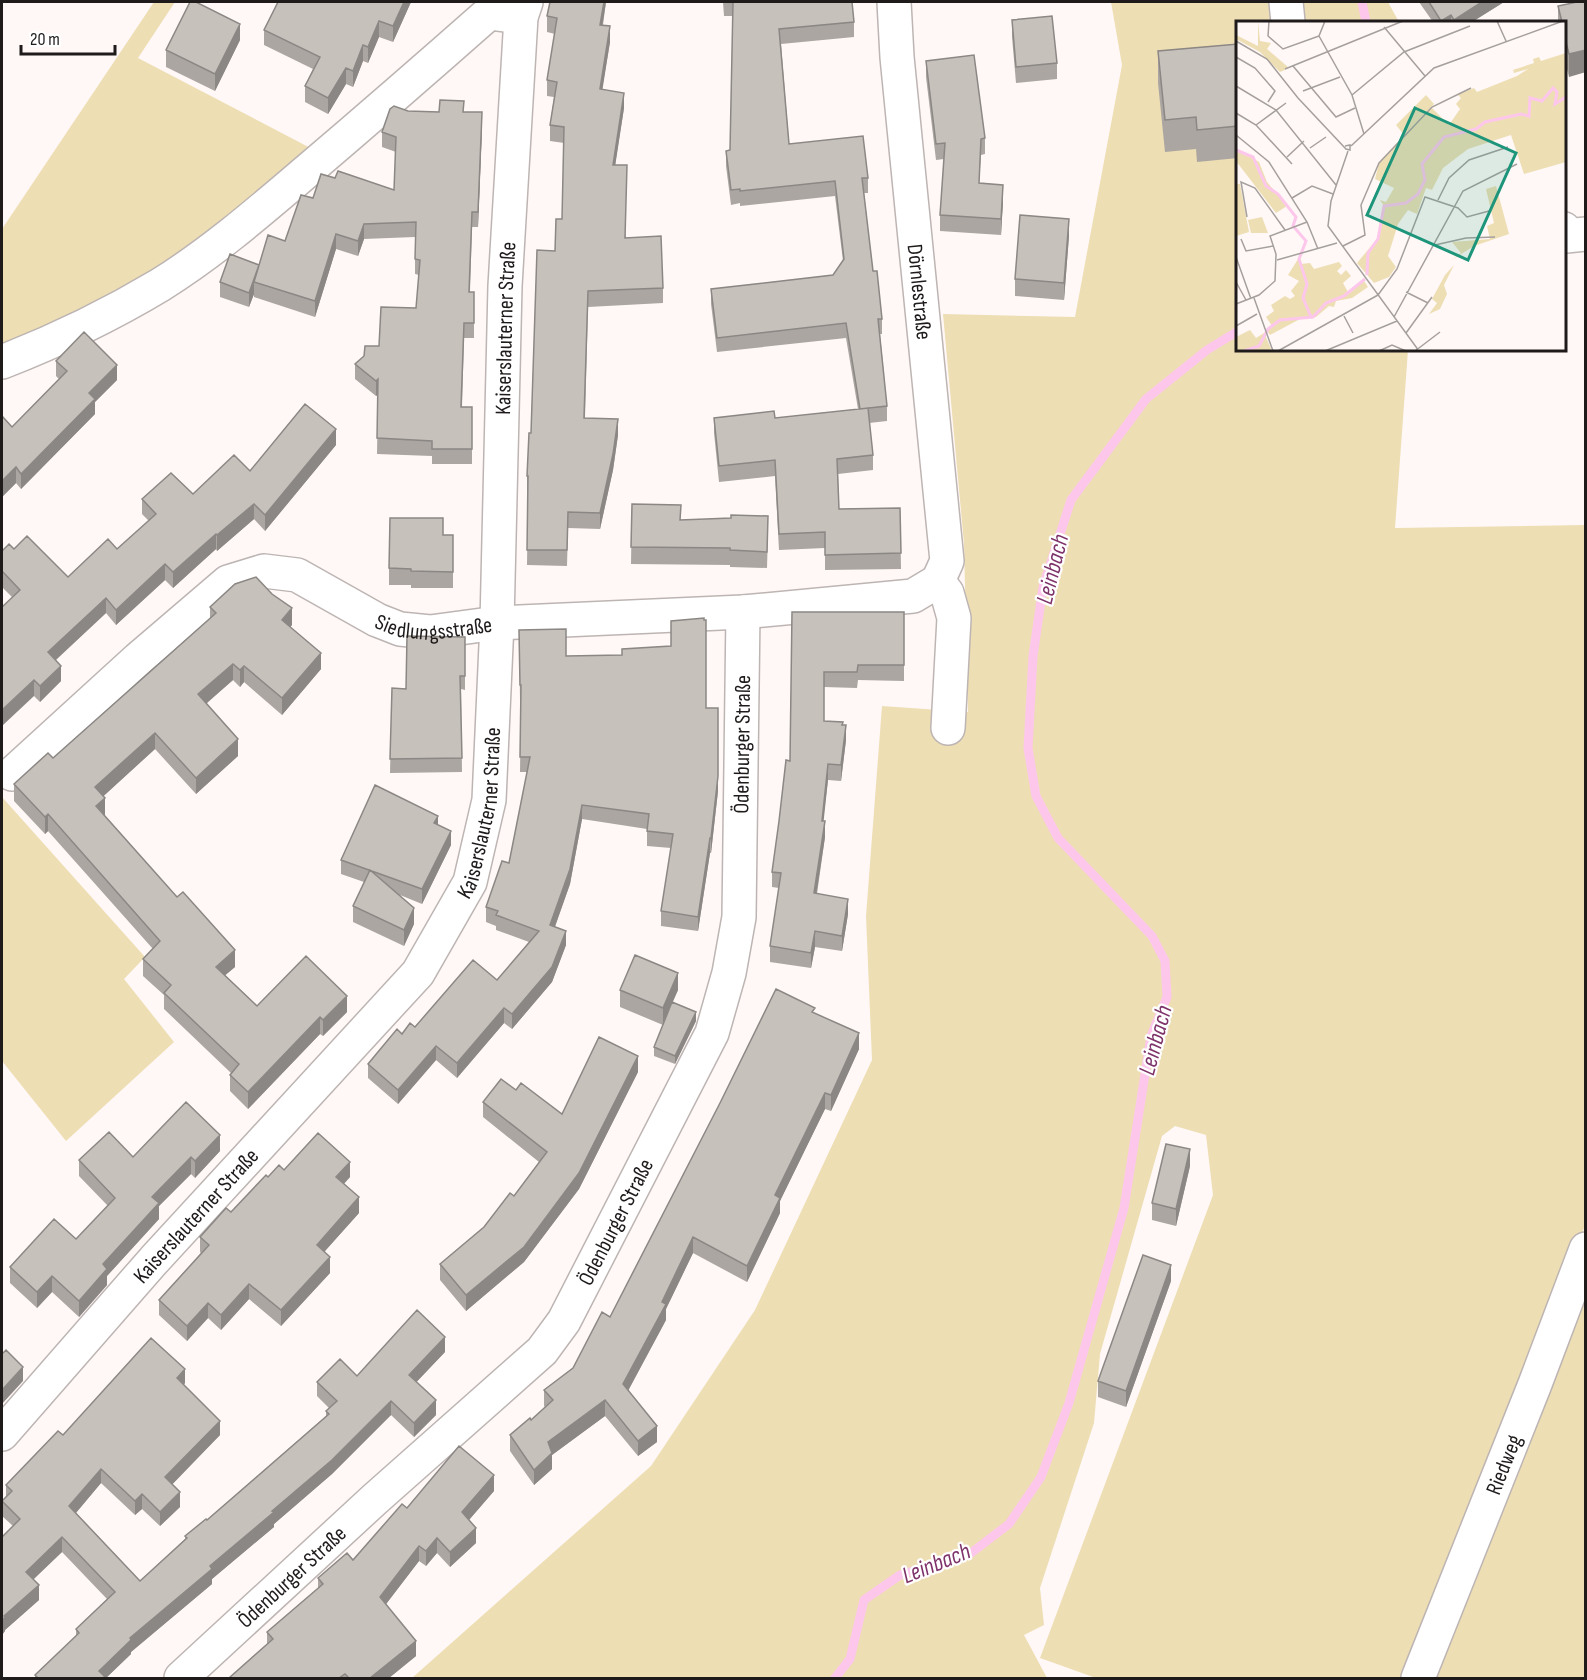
<svg xmlns="http://www.w3.org/2000/svg" width="1587" height="1680" font-family="'Sofia Sans Condensed',sans-serif">
<style>
.green{fill:#eedeb4}
.lines{fill:none;stroke-linecap:round;stroke-linejoin:round}
.stream{stroke:#fdc7eb;stroke-width:9}
.minor-casing{stroke:#bdb5b3;stroke-width:36}
.minor{stroke:#fff;stroke-width:33}
.wall{fill:#aba6a2}
.shaded-wall{fill:#8b8784}
.building{fill:#c7c1bc;stroke:#8b8784;stroke-width:1.5}
.labels{text-anchor:middle;stroke-width:4.5;stroke-linejoin:round;paint-order:stroke}
.street-label{font-size:22px;fill:#1e1b1a;stroke:#fff}
.water-label{font-size:24px;font-style:italic;fill:#7e336a;stroke:#fff}
.inset-river{fill:none;stroke:#fdc7eb;stroke-width:3}
.inset-road{fill:none;stroke:#a5a09e;stroke-width:1.5}
.view{fill:#1d957a;fill-opacity:0.15;stroke:#1d957a;stroke-width:3}
.inset-edge{fill:none;stroke:#1e1b1a;stroke-width:3}
</style>
<rect width="100%" height="100%" fill="#fff8f6"/>
<path class="green" d="M154 2H175L138 58 318 152 192 253 2 352V229Z
M1111 2H1388L1399 22H1238V350H1408L1395 528 1585 525 1586 1222 1566 1281 1585 1289V1678H1096L1040 1658 1213 1195 1206 1135 1175 1126 1162 1136 1100 1354 1094 1423 1040 1588 1044 1625 1024 1635 1047 1678H412L651 1466 755 1310 872 1060 866 916 882 706 968 712 964 544 943 314 1075 317 1122 65Z
M2 797 145 957 124 979 174 1042 66 1141 2 1061Z"/>
<g class="lines">
<path class="stream" d="M1362 2 1366 22
M835 1678 850 1659 864 1600 900 1575 971 1553 1009 1524 1041 1477 1069 1403 1124 1208 1151 1036 1167 997 1165 961 1152 936 1058 838 1036 796 1028 748 1033 656 1043 587 1071 500 1146 399 1207 350 1238 331"/>
<g class="minor-casing">
<g id="minor">
<path id="s1" d="M894 2 897 57 947 561 938 581"/>
<path d="M1286 2 1288 22"/>
<path d="M1564 229 1566 236 1586 234"/>
<path d="M2 362C56 341 110 315 160 285 213 252 260 211 307 171 368 119 429 66 489 13L521 17"/>
<path d="M938 581 947 593 954 618 948 728"/>
<path id="s2" d="M12 774 138 659 228 582 264 571 297 575 377 620 400 629 430 632 497 623 743 612 913 596 938 581"/>
<path id="s3" d="M2 1434 154 1260 418 973 470 882 489 800 497 623 505 286 521 17 526 2"/>
<path id="s4" d="M181 1678 375 1499 542 1351 564 1321 712 1033 729 973 739 917 743 612"/>
<path id="s5" d="M1418 1678 1535 1384 1586 1249"/>
</g>
</g>
<use href="#minor" class="minor"/>
</g>
<path class="wall" d="M278 2H411L393 42 379 37 368 63 363 61 353 87 346 84 328 114 305 102V86L313 69 264 45V30Z
M606 2 603 25 610 42 602 89 624 108 615 165 626 238 663 288V303L588 307 585 418 618 435 613 470 600 529 568 528 567 566 527 565 528 491H527V476L531 433 555 251 562 219 564 143 550 141V125L554 97 547 96V80L555 34 547 32V16Z
M723 2H852L854 22V37L781 44 789 144 868 178V193H864L873 271 882 319V334H880L887 406V421L869 423 873 455V470L838 474 839 509 900 508 901 569 825 570V548L779 550 775 476 719 482 714 433V418H775L858 409 846 338 717 352 711 304V289L833 275 843 261 835 196 740 206V203L731 205 726 166V151L730 150 733 16H724Z
M1419 2H1504L1472 22H1433Z
M1577 2 1569 77 1564 57V22H1558V6Z
M1012 20 1057 63V79L1016 83 1012 37Z
M240 40 215 91 166 67V50Z
M1238 44V158L1197 162 1196 149 1165 152 1158 83V51Z
M926 61 985 138V154L981 155 979 183 1003 201 1001 235 940 231V215L944 159 936 160 926 77Z
M408 111 439 112H464L482 127 478 227H472L470 292H474V338H464L462 407H472V464H432V456L377 454 378 395 376 396 355 379V364L379 346 416 308 419 275 415 274V237L364 239 358 256 336 249 315 317 254 297V294L249 307 220 297V282L259 265 285 241 313 198 335 178 394 190 396 152 382 147V132Z
M1069 236 1064 300 1015 296V279Z
M56 361 117 380 95 402V414L21 489 16 483 2 497V416L12 427 59 379 56 376Z
M336 445 265 531 254 519 217 551 216 549 173 588 165 580 116 625 106 613 56 660 61 681 40 702 34 696 12 597 2 587V551L14 549 68 577 117 549 149 521 142 514V499L193 494 250 471Z
M632 504 680 520 768 533 767 568 730 567V565L631 564Z
M443 535H453V588H411V585H389V568Z
M210 607 292 625 290 627 321 669 282 715 244 682 240 687 233 680 206 703 238 756 196 794 155 749 103 796 104 816 235 967 225 975 257 1006 347 1012 323 1036 320 1034 248 1109 230 1091V1075L231 1073 164 1009V995L143 976V959L153 949 48 831 45 834 14 801V784L53 758 210 618Z
M792 612H904V681L858 680 857 688 824 687V721L843 725 846 740 841 781 828 780 823 821 825 837 817 894 848 914 842 951 815 947 811 968 770 962V946L779 888 772 887V872L790 761Z
M519 630 566 656 706 708 718 791 711 853H710L698 931 661 926V911L671 848 647 846V829L582 819 570 884 555 927 566 945 552 982 512 1029 504 1023 457 1078 436 1060 398 1104 368 1078V1064L402 1034 415 1027 497 980 529 942 496 930V926L486 922V907L509 863 527 772H520L521 700H520Z
M465 637V690L461 689 462 772 390 773 392 688 406 689Z
M438 825 451 845 422 904 400 895 414 924 404 946 353 922V906L364 882 341 874V860Z
M620 990H678L672 1002 696 1021 675 1064 654 1056V1047L669 1010 663 1025 620 1007Z
M815 1013 859 1049 831 1111 825 1109 780 1201V1213L747 1282 693 1253 666 1309V1320L628 1391 657 1442 638 1456 605 1416 552 1455V1469L534 1485 510 1451V1435L531 1420 545 1407 544 1406V1390L573 1368 610 1317Z
M638 1072 579 1189 524 1262 466 1311 440 1280V1264L484 1227 514 1196 539 1162 483 1117V1102L562 1114Z
M220 1151 195 1178 191 1174 159 1206V1219L107 1276V1285L79 1317 52 1292 37 1308 10 1283V1267L76 1239 108 1206 79 1176V1160Z
M1190 1166 1176 1226 1152 1220V1203Z
M268 1177H350L344 1184 359 1213 324 1252 330 1273 281 1326 249 1299 221 1330 208 1318 187 1341 159 1315V1300L201 1253 200 1252V1237L231 1212Z
M1171 1281 1126 1407 1098 1397V1381Z
M445 1352 416 1382 436 1415 414 1437 391 1415 332 1474 274 1524V1527L212 1579V1584L131 1652V1654L106 1678H35V1675L76 1636V1629L107 1599 62 1552 33 1580 39 1600 5 1630V1631L2 1635V1537L13 1526 2 1516V1501L6 1497V1485L63 1435 185 1383 184 1385 220 1435 172 1484 180 1507 160 1526 142 1509 135 1515 101 1483 76 1513 140 1581 185 1539V1536L207 1520 326 1416V1411L329 1408 317 1396V1382L357 1376Z
M494 1491 469 1520 476 1543 450 1567 437 1553 426 1566 419 1561 386 1604 416 1656 389 1678H229L267 1644V1632L318 1588V1578L353 1560 407 1508Z"/>
<path class="shaded-wall" d="M404 2H411L393 42V26Z
M604 2H606L600 40V25Z
M1482 2H1504L1472 22H1454V20Z
M1451 15V22H1441V21Z
M379 21V37L368 63V47Z
M240 24V40L215 91V74Z
M610 26V42L600 105V89Z
M363 45V61L353 87V71Z
M1586 50V72L1569 77V54Z
M346 68V84L328 114V98Z
M624 93V108L613 180V165Z
M482 112V127L478 227V212Z
M1003 185V201L1001 235V219Z
M1069 219V236L1064 300V283Z
M364 224V239L358 256V241Z
M336 234V249L315 317V301Z
M259 265 254 282V294L249 307V293Z
M117 365V380L95 402V414L21 489V474L89 393Z
M378 379V394L376 396V381Z
M618 419V435L613 470 600 529V513Z
M336 429V445L265 531V515Z
M16 467V483L2 497V481Z
M254 504V519L217 551V535Z
M216 534V549L173 588V572Z
M165 564V580L116 625V610Z
M106 598V613L48 667V652Z
M292 608V625L282 636V620Z
M321 653V669L282 715V698Z
M233 664V680L198 711V694Z
M61 666V681L40 702V686Z
M244 666V682L240 687V670Z
M34 680V696L2 726V710Z
M846 725V740L841 781V765Z
M155 733V749L95 804V787Z
M238 739V756L196 794V778Z
M828 764V780L822 836V821Z
M718 776V791L711 853V838Z
M105 798V815L96 823V806Z
M582 805V819L570 884 550 940V925Z
M48 814V831L45 834V817Z
M438 816V830L434 823Z
M825 821V837L814 909V893Z
M451 831V845L422 904V889Z
M710 838V853L698 931V917Z
M848 899V914L842 951V936Z
M414 908V924L404 946V930Z
M566 931V945L552 982 512 1029V1014Z
M815 931V947L811 968V953Z
M235 950V967L216 983V967Z
M678 973V990L663 1025V1008Z
M347 996V1012L323 1036V1020Z
M504 1008V1023L457 1078V1063Z
M696 1012V1021L675 1064V1056Z
M320 1017V1034L248 1109V1092Z
M859 1033V1049L831 1111V1095Z
M436 1046V1060L398 1104V1090Z
M638 1056V1072L579 1189 524 1262 466 1311V1295Z
M825 1093V1109L780 1201V1213L747 1282V1266L775 1195Z
M220 1135V1151L195 1178V1161Z
M1190 1149V1166L1176 1226V1209Z
M191 1157V1174L159 1206V1219L107 1276V1285L79 1317V1301L103 1264 152 1197Z
M350 1162V1177L336 1192V1177Z
M359 1197V1213L317 1260V1245Z
M693 1237V1253L666 1309V1320L623 1400V1384Z
M330 1257V1273L281 1326V1310Z
M1171 1265V1281L1126 1407V1391Z
M52 1276V1292L37 1308V1292Z
M249 1284V1299L221 1330V1315Z
M208 1303V1318L187 1341V1326Z
M445 1337V1352L409 1390V1375Z
M23 1367V1381L2 1404V1390Z
M185 1369V1383L177 1392V1378Z
M436 1400V1415L414 1437V1423Z
M605 1400V1416L552 1455V1469L534 1485V1470L548 1442Z
M391 1401V1415L332 1474 274 1524V1527L212 1579V1584L131 1652V1654L106 1678H99V1671L130 1638 272 1511Z
M220 1421V1435L165 1492V1477Z
M657 1426V1442L638 1456V1441Z
M101 1469V1483L69 1521V1506Z
M494 1475V1491L462 1528V1512Z
M180 1492V1507L160 1526V1512Z
M142 1494V1509L135 1515V1501Z
M476 1528V1543L450 1567V1552Z
M62 1537V1552L26 1586V1572Z
M437 1538V1553L426 1566V1551Z
M419 1546V1561L380 1612V1597Z
M39 1585V1600L5 1630V1631L2 1635V1621L4 1616Z
M416 1641V1656L389 1678H370Z"/>
<path class="building" d="M190 2H196L240 24 215 74 166 50Z
M278 2H404L393 26 379 21 368 47 363 45 353 71 346 68 328 98 305 86 320 57 264 30Z
M550 2H604L600 25 610 26 600 89 624 93 613 165H627L625 238 661 236 663 288 588 291 584 418 618 419 613 454 600 513 568 512 567 550H527L528 476H527L529 433H531L537 250 555 251 556 219H562L564 127 550 125 557 82 547 80 557 18 547 16Z
M733 2H852L854 22 779 29 789 144 863 136 868 178H862L873 271H877L882 319H878L887 406 860 409 846 323 717 338 711 289 833 275 844 259 835 181 740 191V189L731 190 726 151 730 150Z
M1429 2H1482L1454 20 1451 15 1441 21Z
M1577 2H1586V50L1569 54 1564 34V22H1562L1558 6Z
M1052 16 1057 63 1016 67 1012 20Z
M1238 44V126L1197 130 1196 117 1165 120 1158 51Z
M974 55 985 138 981 139 979 183 1003 185 1001 219 940 215 945 143 936 144 926 61Z
M440 100 464 101 463 112H482L478 212H472L469 292H474V323H464L461 407H472V449H432V441L377 438 378 379 376 381 355 364 364 356 365 346H379L381 307 416 308 420 260 415 259 416 222 364 224 358 241 336 234 315 301 254 282 268 235 285 241 301 195 313 198 321 174 335 178 338 171 394 190 396 137 382 132 390 109 394 106 408 111 439 112Z
M1020 215 1069 219 1064 283 1015 279Z
M230 254 259 265 249 293 220 282Z
M84 332 117 365 89 393 95 399 21 474 16 467 2 481V416L12 427 67 371 56 361Z
M305 404 336 429 265 515 254 504 217 535 216 534 173 572 165 564 116 610 106 598 48 652 61 666 40 686 34 680 2 710V607L20 590 2 571V551L9 544 14 549 27 536 68 577 108 539 117 549 156 514 142 499 171 473 193 494 234 455 250 471Z
M868 408 873 455 837 459 839 509 900 508 901 553 825 555V532L779 534 775 460 719 466 714 418 774 411 775 418Z
M632 504 681 505 680 520 731 518V515L768 516 767 552 730 550V548L631 547Z
M390 518H443V535H453V572L411 571V569L389 568Z
M256 577 272 594 292 608 282 620 321 653 282 698 244 666 240 670 233 664 198 694 238 739 196 778 155 733 95 787 105 798 96 806 177 897 183 892 235 950 216 967 257 1006 306 956 347 996 323 1020 320 1017 248 1092 230 1075 239 1064 164 993 171 985 143 959 160 941 48 814 45 817 14 784 48 753 53 758 216 613 210 607 235 584Z
M792 612H904V665H858L857 672H824V721L843 722 842 725H846L841 765 828 764 822 821H825L814 893 848 899 842 936 815 931 811 953 770 946 781 873 772 872 779 821 786 760 790 761Z
M704 618V620H706V708H718V776L711 838H710L698 917 661 911 673 834 647 831 649 814 582 805 570 869 550 925 566 931 552 967 512 1014 504 1008 457 1063 436 1046 398 1090 368 1064 397 1029 402 1034 410 1023 415 1027 473 960 497 980 539 931 496 915 498 911 486 907 502 861 509 863 530 757H520L521 685H520L519 630 566 629V656L622 655V649L671 646V621Z
M407 636 465 637V676H460L462 758 390 759 392 688 406 689Z
M375 785 438 816 434 823 451 831 422 889 341 860Z
M370 870 414 908 404 930 353 906Z
M635 955 678 973 663 1008 620 990Z
M776 989 815 1008 812 1012 859 1033 831 1095 825 1093 775 1195 780 1198 747 1266 693 1237 662 1302 666 1304 623 1384 657 1426 638 1441 605 1400 548 1442 552 1453 534 1470 510 1435 530 1418 531 1420 553 1400 544 1390 573 1368 602 1312 610 1317 720 1103Z
M672 1002 696 1012 675 1056 654 1047Z
M599 1037 638 1056 579 1173 524 1247 466 1295 440 1264 484 1227 510 1193 514 1196 547 1152 483 1102 501 1079 516 1090 521 1083 562 1114Z
M186 1102 220 1135 195 1161 191 1157 152 1197 159 1203 103 1264 107 1269 79 1301 52 1276 37 1292 10 1267 54 1219 76 1239 115 1198 79 1160 109 1132 133 1157Z
M318 1133 350 1162 336 1177 359 1197 317 1245 330 1257 281 1310 249 1284 221 1315 208 1303 187 1326 159 1300 209 1245 200 1237 226 1208 231 1212 266 1175 268 1177 279 1165 284 1170Z
M1166 1144 1190 1149 1176 1209 1152 1203Z
M1143 1255 1171 1265 1126 1391 1098 1381Z
M417 1310 445 1337 409 1375 436 1400 414 1423 391 1401 332 1460 272 1511 274 1512 210 1566 212 1569 130 1638 131 1640 99 1671 106 1678H38L35 1675 79 1633 76 1629 115 1592 62 1537 26 1572 39 1585 4 1616 5 1617 2 1621V1537L20 1519 2 1501 12 1491 6 1485 58 1431 63 1435 151 1338 185 1369 177 1378 220 1421 165 1477 180 1492 160 1512 142 1494 135 1501 101 1469 69 1506 140 1581 187 1538 185 1536 206 1519 207 1520 329 1414 326 1411 337 1401 317 1382 340 1359 357 1376Z
M6 1350 23 1367 2 1390V1354Z
M459 1446 494 1475 462 1512 476 1528 450 1552 437 1538 426 1551 419 1546 380 1597 416 1641 370 1678H349L345 1674 339 1678H229L273 1639 267 1632 323 1584 318 1578 347 1553 353 1560 402 1504 407 1508Z"/>
<g class="labels">
<g class="street-label">
<text dy="8" stroke="none"><textPath href="#s1" startOffset="291">Dörnlestraße</textPath></text>
<text dy="8" stroke="none"><textPath href="#s3" startOffset="1282">Kaiserslauterner Straße</textPath></text>
<text dy="8" stroke="none"><textPath href="#s2" startOffset="510">Siedlungsstraße</textPath></text>
<text dy="8" stroke="none"><textPath href="#s4" startOffset="1140">Ödenburger Straße</textPath></text>
<text dy="8" stroke="none"><textPath href="#s3" startOffset="796">Kaiserslauterner Straße</textPath></text>
<text dy="8" stroke="none"><textPath href="#s3" startOffset="292">Kaiserslauterner Straße</textPath></text>
<text dy="8" stroke="none"><textPath href="#s4" startOffset="636">Ödenburger Straße</textPath></text>
<text dy="8" stroke="none"><textPath href="#s5" startOffset="230">Riedweg</textPath></text>
<text dy="8" stroke="none"><textPath href="#s4" startOffset="150">Ödenburger Straße</textPath></text>
</g>
<g class="water-label">
<text transform="translate(1052 569) rotate(-76)" y="8">Leinbach</text>
<text transform="translate(1155 1040) rotate(-75)" y="8">Leinbach</text>
<text transform="translate(936 1563) rotate(-22)" y="8">Leinbach</text>
</g>
</g>
<g transform="translate(1236 21)">
<rect width="330" height="330" fill="#fff8f6"/>
<path d="M22 0 24 20 35 22 31 28 52 46 49 49 44 51 24 31 0 18V14L22 25ZM330 32V141L288 153 275 114 232 128 207 147 196 169 190 167 181 193 172 189 162 203 152 235 160 246 153 256 138 262 121 242 141 218 148 185 144 179 150 181 158 167 139 158 143 142 168 114 160 104 190 74 198 83 195 86 213 104 224 88 220 83 225 77 221 73 238 67 241 71 281 55 292 48 278 52 277 49 298 42 297 38 303 36 305 40ZM0 127 23 141 31 161 51 185 40 192 0 140ZM0 163H4L13 211 0 215ZM260 165 273 213 238 225 214 240 225 232 216 221 254 218 251 205 258 202 250 168ZM26 196 32 212H15L12 199ZM64 235 65 243 74 242 78 248 103 241 106 245 101 250 105 254 110 249 115 255 107 262 112 271 128 260 132 266 116 277 100 280 98 286 93 285 80 296 64 298 34 314 31 310 36 305 30 296 38 290 35 284 49 275 54 278 59 275 55 270 63 260 52 254ZM218 244 208 264 211 273 204 288 193 293 201 282 196 278 209 254ZM14 309 20 317 28 312 36 330H0V316Z" fill="#eedeb4"/>
<path class="inset-river" d="M0 129 17 136 30 165 42 173 60 196 57 205 70 220 63 238 71 263 67 277 75 296M131 254 132 232 142 218 148 185 170 182 182 173 189 159 186 143 208 116 240 108 249 101 285 93 293 95 294 77 306 80 317 67 321 71 319 83 330 76M8 330 23 325 32 308 44 299 77 296 90 282 108 275 129 258"/>
<path class="inset-road" d="M33 0 32 15 47 28 83 15M89 0 83 15 116 74 128 113M261 0 270 20M148 6 189 55M0 20 31 38 62 77 110 128 114 129V124L109 125M0 36 19 47 39 70 32 81M57 45 100 96 119 87M49 48 167 0M0 65 40 89 100 164M67 70 104 56M116 74 168 31 234 5M0 92 20 104 56 143M20 104 50 82M0 114 33 141 71 201 82 228M115 125 198 47 327 0M74 127 90 116M112 130 95 180 92 205 183 330M51 136 68 120M56 177 76 165 97 173M202 179 213 157 233 139 272 126M11 196 5 161 19 167 49 209M5 218 10 230 37 225M199 224 230 217 259 216M107 225 129 214 125 184 143 142 196 86 235 67M0 236 15 278M41 239 101 222M0 261 10 279M170 271 192 282M142 274 161 248 189 176 222 187 231 196 253 190M18 277 37 330M0 283 23 274 39 260 40 233 34 215 71 201M108 295 117 312M158 296 227 170 281 143M0 305 21 293M170 312 196 276M42 330 142 274M89 330 161 300M143 330 156 324 170 330M179 330 204 311"/>
<path class="view" d="M179 87 280 132 232 239 131 194Z"/>
<rect width="330" height="330" class="inset-edge"/>
</g>
<rect width="1587" height="1680" fill="none" stroke="#1e1b1a" stroke-width="6"/>
<path d="M21 45v9h94v-9" fill="none" stroke="#1e1b1a" stroke-width="3"/>
<text x="30" y="45" font-size="18" fill="#1e1b1a" stroke="#ffffff" stroke-width="4.5" paint-order="stroke">20 m</text>
</svg>
